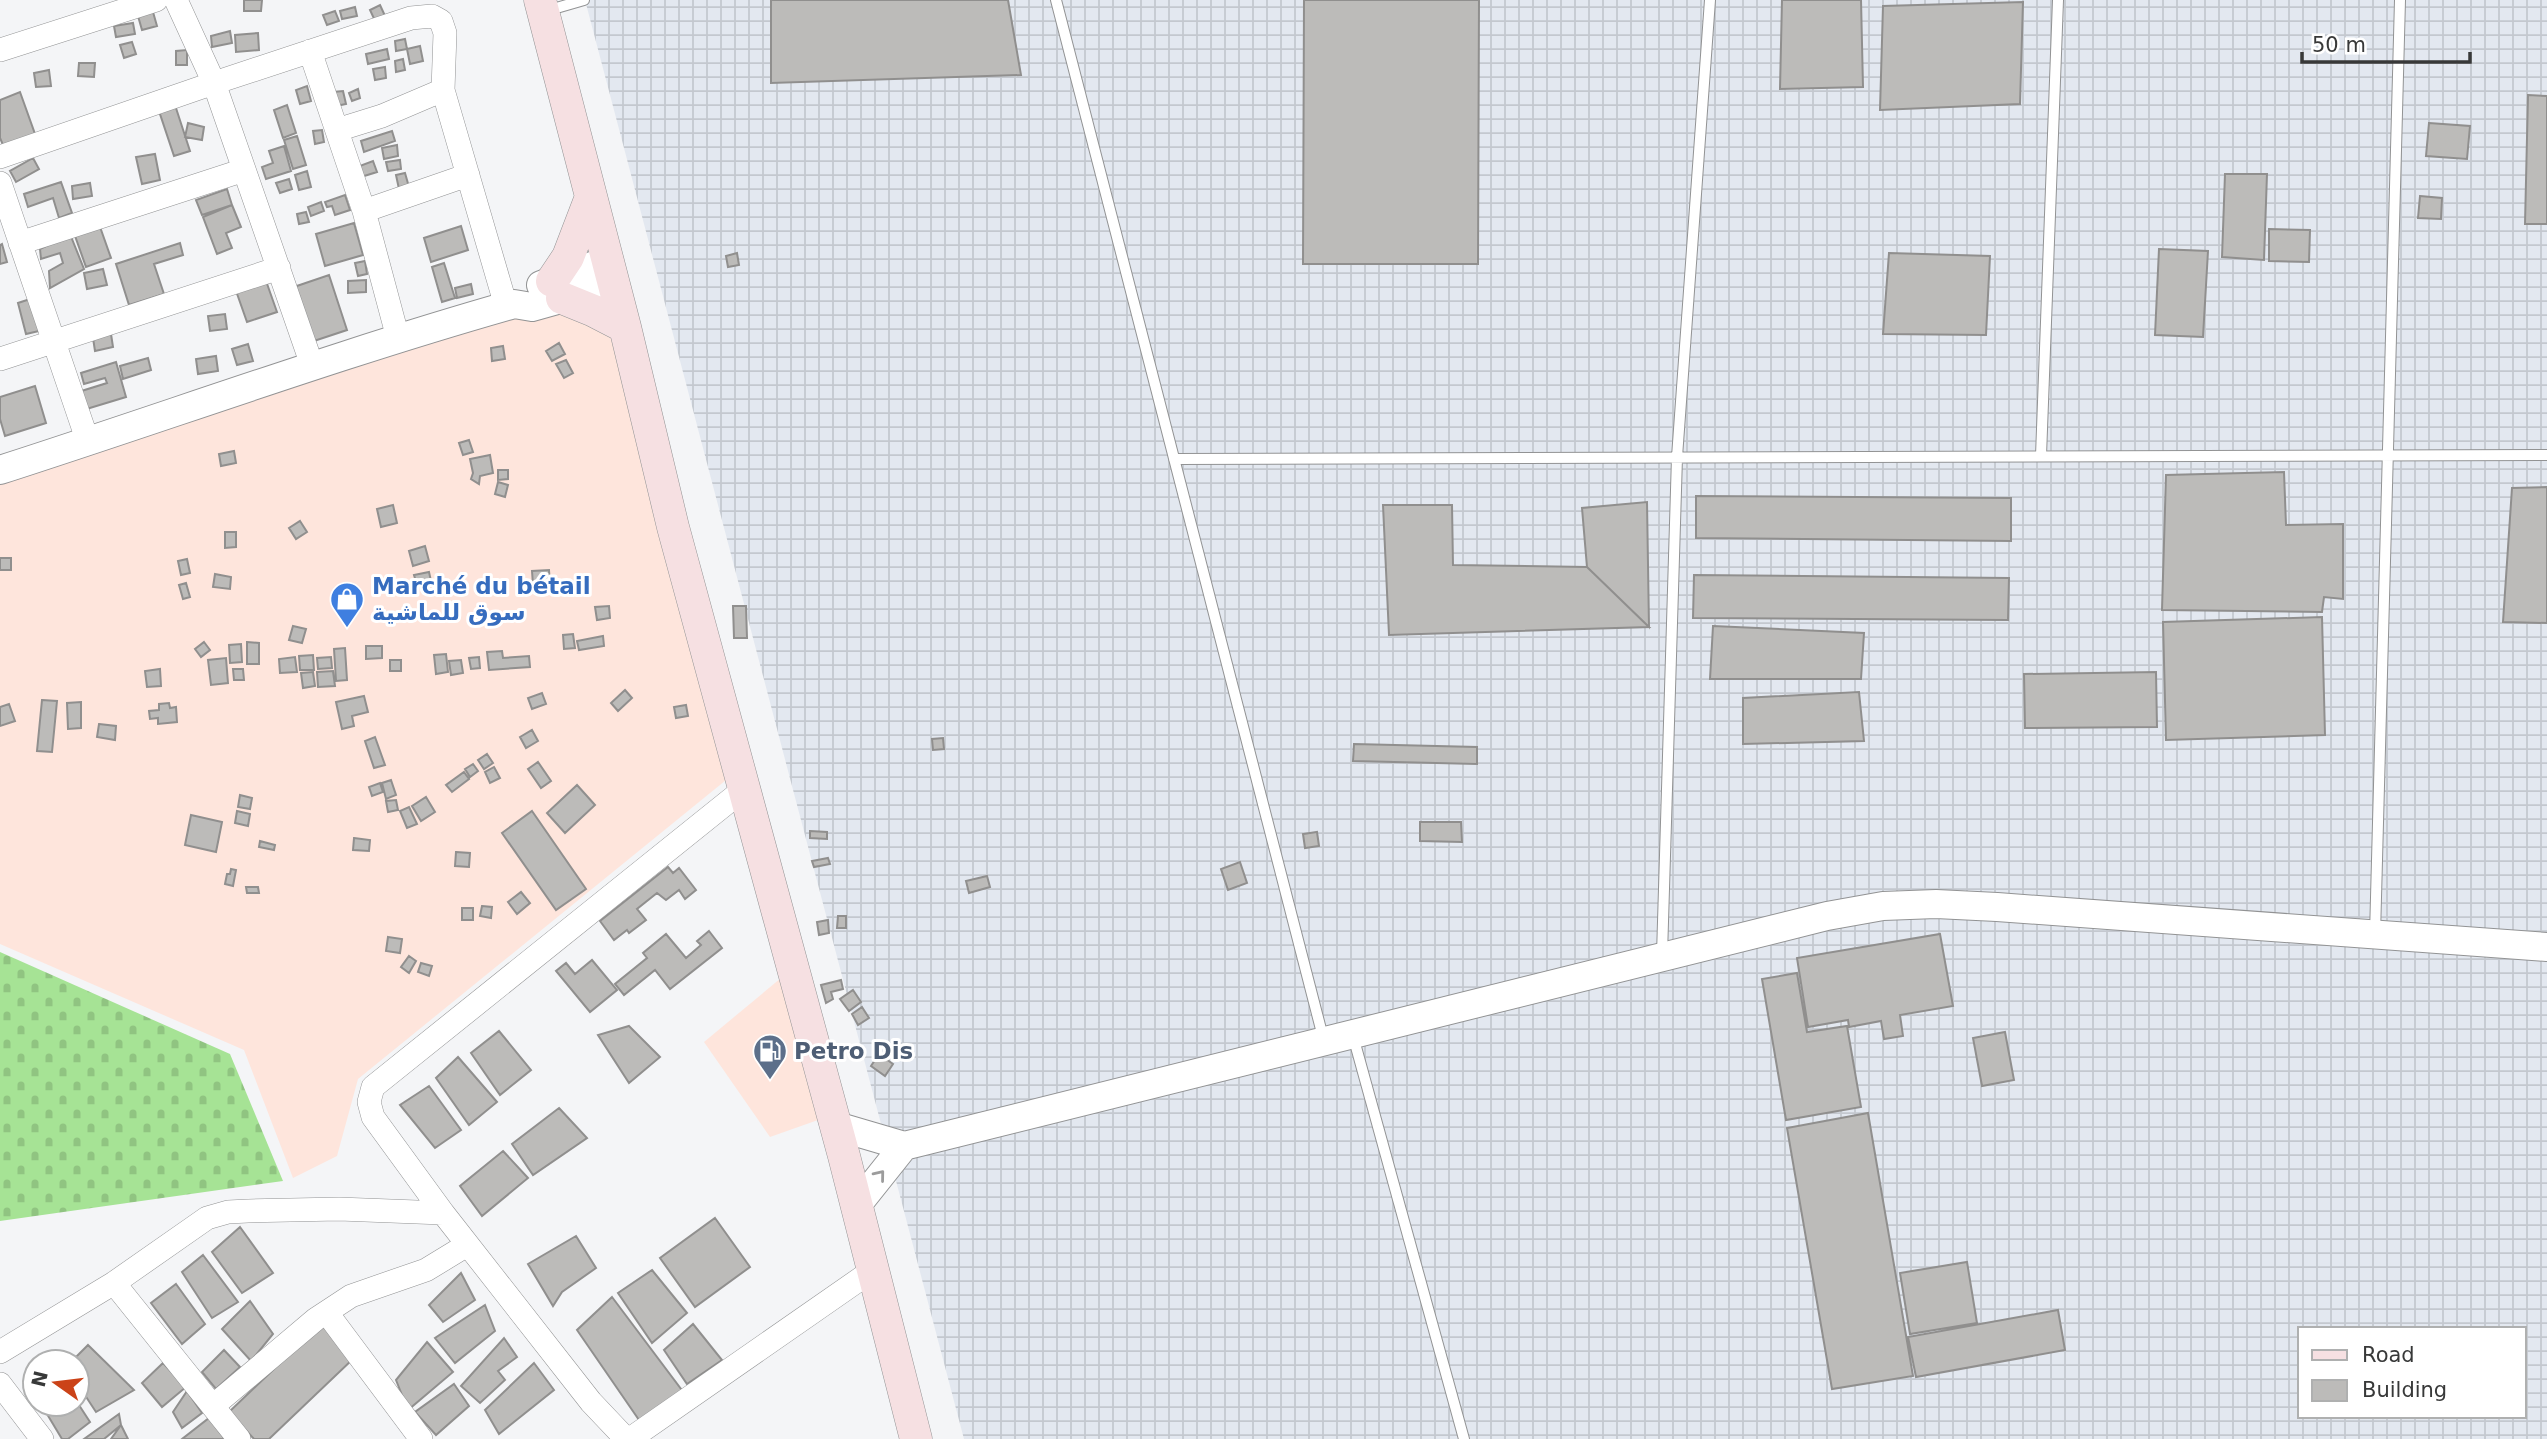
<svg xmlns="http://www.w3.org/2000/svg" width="2547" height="1439" font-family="'DejaVu Sans',Cairo,sans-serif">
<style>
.commercial{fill:#fee5dc}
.industrial{fill:url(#industrial-grid);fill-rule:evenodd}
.cemetery{fill:url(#cemetery-stones)}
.building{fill:#bcbbb9;stroke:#908f8e;stroke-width:2}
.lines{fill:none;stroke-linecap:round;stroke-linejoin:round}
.service-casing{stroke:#929394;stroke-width:12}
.minor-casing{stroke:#929394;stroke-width:24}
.tertiary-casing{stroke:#929394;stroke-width:30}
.secondary-casing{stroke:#929394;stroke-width:33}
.service{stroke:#fff;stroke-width:10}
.minor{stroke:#fff;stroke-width:23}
.tertiary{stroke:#fff;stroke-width:28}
.secondary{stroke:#f6e0e2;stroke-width:32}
.oneway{stroke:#9c9c9c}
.labels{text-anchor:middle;stroke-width:6;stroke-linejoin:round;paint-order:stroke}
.shop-label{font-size:23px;font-weight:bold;fill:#366cbe;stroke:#fff;text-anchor:start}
.service-label{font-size:23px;font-weight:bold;fill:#4e5e75;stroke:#fff;text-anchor:start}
</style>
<defs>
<pattern id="industrial-grid" width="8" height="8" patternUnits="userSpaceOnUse" patternTransform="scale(1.75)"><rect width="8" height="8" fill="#e3e8f0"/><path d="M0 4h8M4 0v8" fill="none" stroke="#c4c8cf"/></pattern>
<pattern id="cemetery-stones" width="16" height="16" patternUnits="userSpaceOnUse" patternTransform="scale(1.75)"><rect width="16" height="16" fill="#a6e395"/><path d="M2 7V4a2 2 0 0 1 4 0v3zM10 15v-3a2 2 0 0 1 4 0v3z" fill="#90c481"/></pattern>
</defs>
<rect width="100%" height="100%" fill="#f4f5f7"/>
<path class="commercial" d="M608 281 731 776 358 1079 337 1156 293 1178 244 1050 0 944V482Z
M781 978 818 1120 770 1137 704 1042Z"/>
<path class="industrial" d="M585 0H2547V1439H964ZM2300 1329H2524V1416H2300Z"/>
<path class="cemetery" d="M0 952 230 1054 283 1181 0 1221Z"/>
<path class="building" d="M244 0H262L261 11H244Z
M771 0H1008L1021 75 771 83Z
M1304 0H1479L1478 264H1303Z
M1782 0H1861L1863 87 1780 89Z
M2023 2 2020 104 1880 110 1883 6Z
M380 5 386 18 376 23 370 10Z
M355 7 357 16 342 19 340 11Z
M335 11 339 21 327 25 323 15Z
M153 12 157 26 142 30 138 16Z
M133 23 135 34 116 37 114 26Z
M230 31 232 43 212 47 211 36Z
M258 33 259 50 236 52 235 35Z
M405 39 407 49 396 51 395 41Z
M132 42 136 54 124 58 120 45Z
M420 46 423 61 410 64 407 49Z
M387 49 389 59 368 64 366 54Z
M187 50V65H176V51Z
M403 59 405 70 396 72 395 61Z
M79 63H95L94 77 78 76Z
M385 67 386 78 375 80 373 69Z
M49 70 51 86 36 87 34 73Z
M307 86 311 101 300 104 296 90Z
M358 89 360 98 352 101 349 93Z
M343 91 346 104 336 106 333 92Z
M20 92 35 134 3 145 0 138V100Z
M2528 95 2547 96V224H2525Z
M175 105 190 151 174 156 159 111Z
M287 105 296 133 283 138 274 110Z
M188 123 204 127 202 140 185 137Z
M2429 123 2470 126 2467 159 2426 156Z
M322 130 324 142 315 144 313 131Z
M392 131 395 141 364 152 361 141Z
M297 136 306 165 293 169 284 140Z
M397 145 398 156 384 159 382 148Z
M284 146 291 171 266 179 262 167 273 163 269 151Z
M155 154 160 180 142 184 136 157Z
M33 158 39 169 16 182 10 171Z
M400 160 401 169 388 171 386 162Z
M373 161 377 172 361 177 357 167Z
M307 171 311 187 299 190 295 175Z
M405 173 409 187 399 189 396 175Z
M2225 174H2267L2264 260 2222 257Z
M289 179 292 189 280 193 276 183Z
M61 182 72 213 59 218 53 198 28 207 24 194Z
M90 183 92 196 73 199 72 186Z
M227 189 232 205 202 215 196 200Z
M345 195 350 210 335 215 332 206 327 207 325 202Z
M2420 196 2442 198 2441 219 2418 218Z
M321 202 324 211 311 216 308 207Z
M232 205 241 227 226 233 232 248 217 254 203 217Z
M306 212 309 222 299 224 297 214Z
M354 223 363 255 325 266 316 234Z
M99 224 111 258 86 267 74 233Z
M461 226 468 250 431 262 424 238Z
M2269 229 2310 230 2309 262 2269 261Z
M70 234 84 269 50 288 49 271 63 263 60 253 41 259 40 249Z
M180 243 183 255 154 264 164 294 129 305 116 264Z
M2 244 7 262 0 264V245Z
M2159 249 2208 251 2203 337 2155 335Z
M737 253 739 265 728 267 726 256Z
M1889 253 1990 256 1986 335 1883 334Z
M365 261 367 274 358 276 355 263Z
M444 263 455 298 442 302 432 267Z
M103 269 107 285 87 289 84 273Z
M329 275 347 330 308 343 291 288Z
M265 278 277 312 247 322 235 288Z
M366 280V292L348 293V281Z
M471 284 473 294 457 298 455 288Z
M30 299 39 331 26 334 18 303Z
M225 314 227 329 210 331 208 316Z
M111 334 113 347 95 351 93 338Z
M559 343 565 354 552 361 546 351Z
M248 344 253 361 237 365 232 349Z
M503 346 505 359 492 361 491 348Z
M216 356 218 371 198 374 196 359Z
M148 358 151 370 123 379 120 366Z
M566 360 573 373 564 378 556 364Z
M116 362 126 397 80 411 75 393 107 383 105 378 84 384 81 373Z
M35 386 46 423 5 436 0 419V397Z
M469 440 473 452 463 455 459 443Z
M234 451 236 463 221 466 219 454Z
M490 455 493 473 480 476 479 484 471 479 473 473 470 459Z
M498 470H508V479L498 480Z
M2284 472 2286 525 2343 524V599L2324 597 2322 612 2162 610 2166 475Z
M498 482 508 485 505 497 495 494Z
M2547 487V623L2503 622 2512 488Z
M1696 496 2011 498V541L1696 538Z
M1647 502 1649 627 1587 567 1582 508Z
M393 505 397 523 381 527 377 509Z
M1383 505H1452L1453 565 1587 567 1649 627 1389 635Z
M300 521 307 532 296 539 289 528Z
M225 532H236V547L225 548Z
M425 546 429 561 413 566 409 551Z
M0 558H11V570H0Z
M187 559 190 573 181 575 178 561Z
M549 570 550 584 533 585 532 571Z
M429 572 431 581 417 585 414 575Z
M215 574 231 577 230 589 213 587Z
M1694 575 2009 578 2008 620 1693 618Z
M186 583 190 597 183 599 179 585Z
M609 606 610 618 597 620 595 607Z
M733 606H746L747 638H734Z
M2322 617 2325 735 2166 740 2163 622Z
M293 626 306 629 302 643 289 640Z
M1713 626 1864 633 1861 679H1710Z
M573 634 575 648 564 649 563 635Z
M603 636 604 646 579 650 577 641Z
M204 642 210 650 201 657 195 649Z
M247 642 259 643V664H247Z
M241 644 242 662 230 663 229 645Z
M366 646H382V658L366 659Z
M345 648 347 680 336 681 334 649Z
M502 651 503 658 529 656 530 667 489 670 487 652Z
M446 654 448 672 436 674 434 655Z
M313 655 314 670H300L299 656Z
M295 657 297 672 280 673 279 659Z
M331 657 332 668 318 669 317 658Z
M479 657 480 668 471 669 469 658Z
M226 658 228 683 211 685 208 660Z
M390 660H401V671H390Z
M461 660 463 673 451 675 449 661Z
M160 669 161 686 147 687 145 671Z
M233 669H243L244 680H234Z
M333 671 335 686 318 687 317 672Z
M313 672 315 686 303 688 301 673Z
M2156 672 2157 727 2025 728 2024 674Z
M625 690 632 698 618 711 611 703Z
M1859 692 1864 741 1743 744V698Z
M542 693 546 704 532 709 528 698Z
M364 696 368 712 352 716 354 726 342 729 336 702Z
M42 700 57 701 52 752 37 751Z
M81 702V728L68 729 67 703Z
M169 703 170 708 176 707 177 722 158 724V718L150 719 149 711 159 710V704Z
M9 704 15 721 0 726V707Z
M686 705 688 716 676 718 674 707Z
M99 724 116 726 115 740 97 737Z
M532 730 538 741 526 748 520 737Z
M375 737 385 765 374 768 365 741Z
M943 738 944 749 933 750 932 739Z
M1354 744 1477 747V764L1353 761Z
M487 754 493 763 484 769 478 760Z
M538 762 551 781 541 788 528 769Z
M473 764 478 771 470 777 465 769Z
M494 767 500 778 490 783 485 772Z
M464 772 469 779 452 792 446 785Z
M391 780 396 795 386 799 382 783Z
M380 783 383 792 372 796 369 787Z
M577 785 595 805 565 833 547 813Z
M240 795 252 798 250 809 238 807Z
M426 797 435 812 421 821 412 806Z
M396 800 398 810 388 812 386 801Z
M409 807 417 824 407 828 400 811Z
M237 811 250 814 248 826 235 823Z
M532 811 586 889 556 910 502 833Z
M191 815 222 822 216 852 185 845Z
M1420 822H1461L1462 842 1420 841Z
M810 831 827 832V839L810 838Z
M1317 832 1319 846 1305 848 1303 834Z
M354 838 370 840 369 851 353 850Z
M260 841 275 845 274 850 259 847Z
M456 852 470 853 469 867 455 866Z
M828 858 830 864 814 867 812 861Z
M1240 862 1247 883 1228 890 1221 869Z
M668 867 673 873 679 868 696 890 685 899 679 890 666 900 657 893 637 909 646 920 629 933 627 930 614 940 600 921Z
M231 869 236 870 233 886 225 884 227 874H230Z
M987 876 990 887 969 893 966 881Z
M246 887H258L259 893H247Z
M521 892 530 903 517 914 508 902Z
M482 906 492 907 491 918 480 916Z
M462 908H473V920H462Z
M838 916H846V928H837Z
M828 920 829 933 819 935 817 922Z
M709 931 722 948 670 989 655 970 624 995 615 984 647 958 643 953 666 934 686 958 701 945 697 941Z
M1940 934 1953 1006 1900 1015 1903 1036 1884 1039 1881 1021 1849 1027 1848 1020 1808 1027 1797 958Z
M388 937 402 939 400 953 386 951Z
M409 956 416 961 409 973 401 967Z
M592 960 617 990 590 1012 556 971 566 963 575 974Z
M421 963 432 966 429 976 418 972Z
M1797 973 1807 1032 1847 1026 1861 1107 1786 1120 1762 979Z
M841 980 843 989 831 992 833 999 826 1003 821 985Z
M853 990 861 1002 849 1011 840 999Z
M862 1007 869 1018 858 1025 852 1014Z
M629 1026 660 1057 629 1083 598 1035Z
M499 1031 531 1070 500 1095 471 1053Z
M2005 1032 2014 1080 1982 1086 1973 1038Z
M879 1054 893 1064 885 1076 871 1066Z
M458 1057 497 1102 469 1125 436 1078Z
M429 1086 461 1130 435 1148 400 1105Z
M559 1108 587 1138 533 1175 512 1144Z
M1868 1113 1913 1376 1832 1389 1787 1128Z
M503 1151 528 1178 482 1216 460 1186Z
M715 1218 750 1267 695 1307 660 1258Z
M240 1227 273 1273 242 1293 212 1252Z
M576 1236 596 1268 562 1292 553 1306 528 1264Z
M203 1255 238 1302 212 1318 182 1272Z
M1967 1262 1977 1323 1910 1334 1900 1273Z
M652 1270 687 1313 652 1343 618 1293Z
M461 1273 475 1300 443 1322 429 1305Z
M176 1284 205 1324 182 1344 151 1303Z
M612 1297 684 1393 639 1420 577 1330Z
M250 1301 273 1334 251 1361 222 1329Z
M485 1305 495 1331 455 1363 435 1338Z
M2058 1310 2065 1350 1916 1377 1908 1337Z
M321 1324 354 1358 269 1439H254L229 1412Z
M693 1324 722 1360 687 1384 664 1350Z
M504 1338 517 1357 498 1371 505 1380 480 1403 461 1386Z
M427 1342 453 1372 408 1410 396 1380Z
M88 1345 134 1390 96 1412 77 1383V1362H71Z
M224 1350 240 1367 216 1389 202 1372Z
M163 1363 186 1387 162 1407 142 1383Z
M534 1363 554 1390 499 1434 485 1410Z
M454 1384 469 1406 436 1435 415 1412Z
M187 1391 202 1413 182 1428 173 1412Z
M77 1402 90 1422 68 1439H62L41 1404H77Z
M119 1414 121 1425 104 1439H84Z
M209 1418 225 1439H182Z
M121 1425 128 1439H111Z"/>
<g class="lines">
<g class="service-casing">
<path id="service" d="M1056 0 1324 1041
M546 11 584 0
M2041 456 2058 0
M1174 459 2547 455
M2375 935 2400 0
M1662 955 1677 457 1710 0
M1353 1036 1464 1439"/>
</g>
<g class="minor-casing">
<path id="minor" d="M176 0 214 83 313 368
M0 50 156 0
M310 51 364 211 398 338
M337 130 382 116 443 90
M0 157 214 83 411 18 432 16 441 21 445 33 443 90 506 306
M0 183 88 442
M364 211 468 175
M20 243 244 170
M0 359 279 268
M443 1213 591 1402 626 1439
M114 1283 239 1439
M327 1313 421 1439
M0 1352 114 1283 207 1218 228 1212 248 1211 339 1209 443 1213 373 1117 369 1102 373 1087 744 789
M0 1384 42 1439
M213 1406 316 1319 351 1296 426 1270 467 1245
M630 1439 873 1270"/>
</g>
<g class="tertiary-casing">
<path id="tertiary" d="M541 285 608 260
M0 470C171 415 341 353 514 304L532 307 614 284
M836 1126 904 1146 1827 916 1883 906 1936 904 1997 907 2547 947
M857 1205 904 1146"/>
</g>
<g class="secondary-casing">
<path id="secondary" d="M540 0 625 327 673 527 844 1156 916 1439
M552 281 568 257 591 197
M562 298 594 311 625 327"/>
</g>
<use href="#service" class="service"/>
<use href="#minor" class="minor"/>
<use href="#tertiary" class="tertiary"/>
<use href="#secondary" class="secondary"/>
</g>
<defs><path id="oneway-chevron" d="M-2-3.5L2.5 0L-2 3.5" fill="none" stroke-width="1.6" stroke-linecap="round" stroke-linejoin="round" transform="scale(1.75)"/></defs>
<use class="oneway" href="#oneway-chevron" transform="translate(880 1175) rotate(-51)"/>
<defs>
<g id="shop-pin" transform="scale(1.75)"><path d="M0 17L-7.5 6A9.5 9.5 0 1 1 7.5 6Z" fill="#3f7fe0" stroke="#fff"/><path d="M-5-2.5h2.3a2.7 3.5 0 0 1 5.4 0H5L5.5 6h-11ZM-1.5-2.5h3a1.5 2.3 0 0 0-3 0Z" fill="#fff"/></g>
<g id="fuel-pin" transform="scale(1.75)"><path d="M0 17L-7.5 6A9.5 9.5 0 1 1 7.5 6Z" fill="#5c6f8a" stroke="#fff"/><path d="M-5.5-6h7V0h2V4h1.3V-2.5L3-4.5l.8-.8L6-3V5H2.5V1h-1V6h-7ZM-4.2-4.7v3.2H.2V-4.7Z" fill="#fff"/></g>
</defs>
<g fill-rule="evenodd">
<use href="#shop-pin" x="347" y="599"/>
<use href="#fuel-pin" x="770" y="1051"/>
</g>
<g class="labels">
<g class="shop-label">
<text x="372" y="594">Marché du bétail<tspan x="372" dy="26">سوق للماشية</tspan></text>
</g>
<g class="service-label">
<text x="794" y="1059">Petro Dis</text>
</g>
</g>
<rect x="2298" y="1327" width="228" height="91" fill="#ffffff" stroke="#afb0b0" stroke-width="2"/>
<rect x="2312" y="1350" width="35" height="10" fill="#f6e0e2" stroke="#afb0b0" stroke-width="2"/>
<text x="2362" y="1362" font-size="21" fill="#383939">Road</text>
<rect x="2312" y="1380" width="35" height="21" fill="#bcbbb9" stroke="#afb0b0" stroke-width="2"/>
<text x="2362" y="1397" font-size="21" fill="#383939">Building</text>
<g transform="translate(56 1383) rotate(284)"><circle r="33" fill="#ffffff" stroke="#afb0b0" stroke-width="2"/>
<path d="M0-5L12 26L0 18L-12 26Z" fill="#cb4318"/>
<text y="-10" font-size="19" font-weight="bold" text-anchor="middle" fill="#383939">N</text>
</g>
<path d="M2302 52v10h168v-10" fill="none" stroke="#383939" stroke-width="3.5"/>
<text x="2312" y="52" font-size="21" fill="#383939" stroke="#ffffff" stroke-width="5" paint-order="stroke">50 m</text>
</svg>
